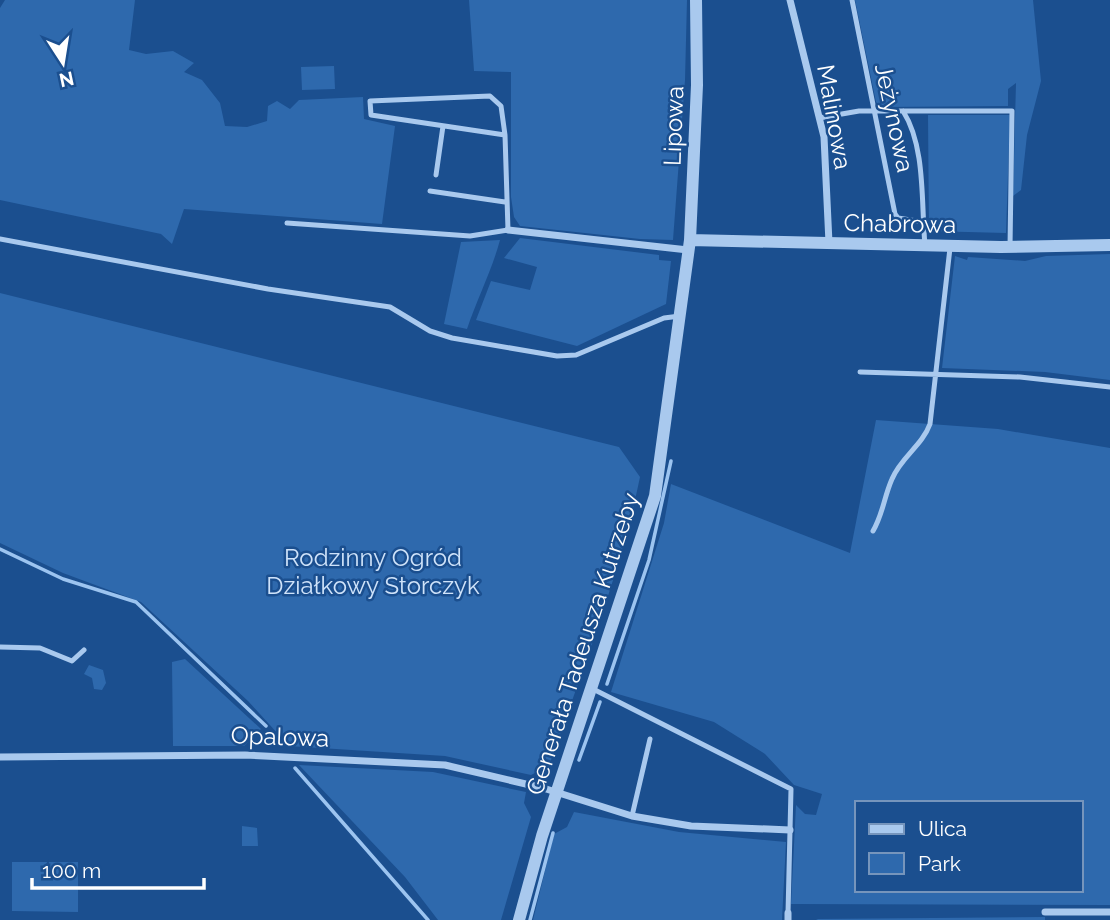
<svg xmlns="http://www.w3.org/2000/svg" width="1110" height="920" font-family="Raleway,sans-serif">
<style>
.green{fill:#2e69ad;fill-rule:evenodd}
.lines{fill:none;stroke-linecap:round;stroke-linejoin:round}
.stream{stroke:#9cc4f0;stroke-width:3.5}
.service{stroke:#a9c9ee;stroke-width:5}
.minor{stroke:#a9c9ee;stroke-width:7}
.tertiary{stroke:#a9c9ee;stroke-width:12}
.labels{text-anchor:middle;stroke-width:5;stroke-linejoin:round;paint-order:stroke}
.street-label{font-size:24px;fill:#fff;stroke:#1b4f8f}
.park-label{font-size:24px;fill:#cfe3fa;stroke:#1b4f8f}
</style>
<rect width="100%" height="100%" fill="#1b4f8f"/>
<path class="green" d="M5 0H135L129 50 146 54 173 51 194 63 184 72 202 80 220 103 225 126 247 127 267 121 268 106 277 101 290 109 299 100 363 97 364 119 395 126 382 224 184 209 172 244 161 234 0 200V8Z
M469 0H687L685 80 673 240 640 239 520 226 514 217 511 197V72L474 71Z
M855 0H1033L1041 81 1027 135 1021 190 1013 196 1016 83 1008 89V106L881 107 876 102Z
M334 66 335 89 302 90 301 67Z
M928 115H1010L1006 233 929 231Z
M520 238 659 255V260L671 261 666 304 577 346 476 320 491 281 530 290 537 267 504 258Z
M500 240C492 270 477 299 467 329L444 324 461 242Z
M1110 254V380L1045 372 942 368 955 256 967 260 968 257 1025 261 1046 256Z
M0 293 619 447 640 477C620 575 582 671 549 766L531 775 445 756 289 746 248 701 141 602 63 573 0 543Z
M876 420 998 429 1110 448V905L791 904 796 805 805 814 816 815 822 794 794 785 765 754 714 722 611 692 664 523 671 484 850 553ZM856 803H1080V890H856Z
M185 659 261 729 244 746H173L172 662Z
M89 665 103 670 106 683 102 690 94 689 92 678 84 674Z
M299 765 433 772 526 792 524 803 531 817 501 920H438L405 877Z
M574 812 679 832 786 842 782 920H533L554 834 567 827Z
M242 826 257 828 258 846H242Z
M12 862H78V912L12 911Z
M1045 917V920H816L818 919Z"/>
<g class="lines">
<path class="stream" d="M0 549 63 579 136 602 266 726
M607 684 649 560 671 461
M579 760 600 702
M295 768 428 920
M530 920 553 833"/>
<path class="service" d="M852 0 895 214 898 218 923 222
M490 96 501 106 505 135 371 115 370 101Z
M903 111C926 147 921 204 925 245
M819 118 859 111H1012L1010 247
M436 175 443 126
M430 191 505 202
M287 223 470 236 508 230 505 135
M0 239 268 289 390 307 430 331 452 338 557 356 576 355 664 318 680 316
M860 372 1020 377 1110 387
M873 531C883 514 884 497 892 479 901 457 922 446 930 424L950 248
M0 647 40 648 72 661 84 650
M591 688 791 789 788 913
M632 816 650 739"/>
<path class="minor" d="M790 0 824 137 829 243
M508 230 688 250
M0 757 245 755 445 765 543 788 632 816 691 826 790 830
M1045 912H1110
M788 920V913"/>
<path class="tertiary" d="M690 240 1001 247 1110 245
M519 920 542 836 655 496 690 240 697 85 696 0"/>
</g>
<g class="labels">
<g class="street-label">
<text transform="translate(834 117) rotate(80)" y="8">Malinowa</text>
<text transform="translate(894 118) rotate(78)" y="8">Jeżynowa</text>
<text transform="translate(674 126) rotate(-88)" y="8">Lipowa</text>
<text transform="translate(900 224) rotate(1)" y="8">Chabrowa</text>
<text transform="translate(583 644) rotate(-72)" y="8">Generała Tadeusza Kutrzeby</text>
<text transform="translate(280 737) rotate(2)" y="8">Opalowa</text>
</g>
<g class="park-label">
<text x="373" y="566">Rodzinny Ogród<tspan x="373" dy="28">Działkowy Storczyk</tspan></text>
</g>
</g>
<rect x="855" y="801" width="228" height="91" fill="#1b4f8f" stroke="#7695bc" stroke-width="2"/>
<rect x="869" y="824" width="35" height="10" fill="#a9c9ee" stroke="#7695bc" stroke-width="2"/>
<text x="918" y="836" font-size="21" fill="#ffffff">Ulica</text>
<rect x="869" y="853" width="35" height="21" fill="#2e69ad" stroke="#7695bc" stroke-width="2"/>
<text x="918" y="871" font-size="21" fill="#ffffff">Park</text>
<g transform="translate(63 63) rotate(168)" stroke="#1b4f8f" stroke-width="5" paint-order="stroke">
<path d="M0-5L12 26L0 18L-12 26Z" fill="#ffffff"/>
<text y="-10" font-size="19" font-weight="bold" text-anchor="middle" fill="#ffffff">N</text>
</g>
<path d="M32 878v10h172v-10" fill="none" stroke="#ffffff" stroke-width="3.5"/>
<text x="42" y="878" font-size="21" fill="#ffffff" stroke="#1b4f8f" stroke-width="5" paint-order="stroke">100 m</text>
</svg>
